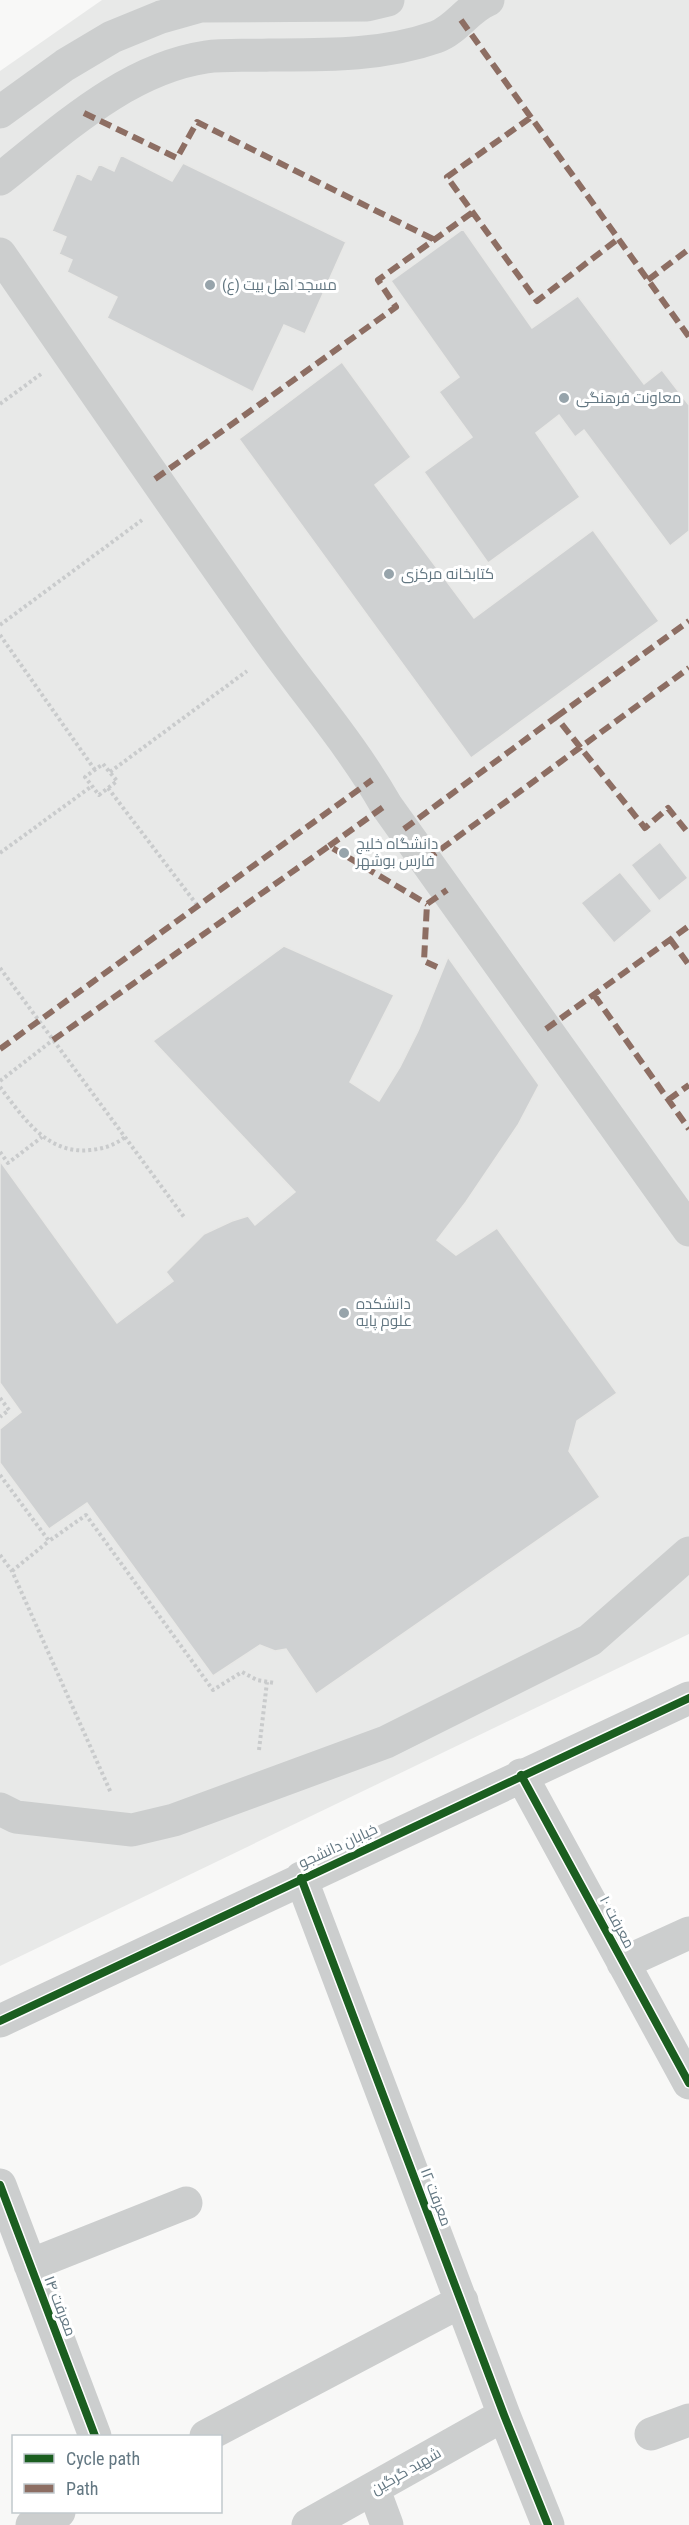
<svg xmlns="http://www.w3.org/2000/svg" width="689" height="2525" font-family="'Roboto Condensed',Cairo,sans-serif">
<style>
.built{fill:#e8e9e8}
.building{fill:#cfd1d2;stroke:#e8e8e6;stroke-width:1.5}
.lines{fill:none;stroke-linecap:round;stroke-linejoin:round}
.path{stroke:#c9cbcc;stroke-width:4;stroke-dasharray:3 3;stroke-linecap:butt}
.minor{stroke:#cccece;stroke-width:33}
.quiet{stroke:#8d6e63;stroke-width:6;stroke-dasharray:12 6;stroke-linecap:butt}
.cycleway-casing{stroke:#fff;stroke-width:11}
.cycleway{stroke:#1b5e20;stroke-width:8}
.poi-dot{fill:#97a4ab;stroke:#fff;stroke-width:2}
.labels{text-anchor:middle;stroke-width:6;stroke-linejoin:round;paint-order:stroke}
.poi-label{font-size:15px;fill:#637782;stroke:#fff;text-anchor:start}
.street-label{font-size:15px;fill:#637782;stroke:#fff}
</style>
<rect width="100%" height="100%" fill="#f8f8f7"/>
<path class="built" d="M102 0H689V1634L0 1966V71Z"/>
<path class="building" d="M121 155 172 181 183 163 346 242 305 334 284 325 253 392 107 318 117 297 67 272 72 260 59 254 66 237 52 231 77 173 91 180 99 164 114 171Z
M463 229 532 328 578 296 644 384 662 370 689 405V531L670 546 584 430 575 437 559 415 536 433 580 497 488 563 424 472 472 437 439 392 459 377 391 281Z
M342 362 411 457 375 485 474 618 593 530 659 621 471 758 239 439Z
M660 842 688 878 659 901 631 865Z
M620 872 652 911 614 943 581 903Z
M284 946 394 995 350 1082 379 1101 400 1067 418 1031 448 957 539 1085 518 1125 466 1202 437 1240 456 1255 497 1228 617 1393 577 1421 569 1451 600 1497 316 1694 286 1649 275 1651 260 1645 213 1676 87 1503 49 1529 0 1463V1429L21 1412 0 1383V1161L117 1323 173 1281 166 1272 204 1234 232 1221 248 1216 255 1225 295 1192 153 1041Z"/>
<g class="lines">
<path class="path" d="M0 404 41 374
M0 625 142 520
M0 635 95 770
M103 764 117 781 99 795 85 777Z
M110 772 247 671
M108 788 197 905
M0 853 92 786
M0 968 184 1217
M0 1081 53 1040
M0 1087C23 1117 47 1155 90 1150 103 1149 115 1145 125 1137
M0 1152 8 1163 42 1137
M0 1398 9 1410 0 1417
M0 1475 49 1541 86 1515 213 1690 242 1672 257 1680 275 1683
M0 1555 12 1571 111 1793
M12 1571 49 1541
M259 1750 267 1682"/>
<path class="minor" d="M0 112 65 65 112 37 161 17 200 6 367 5 388 0
M0 179C61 131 126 69 206 57 226 54 249 56 269 55 326 55 382 56 436 37 456 30 468 8 488 0
M0 254C86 379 172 504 260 628 301 687 350 742 386 805L689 1230
M521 1775 689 2083
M0 1809 16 1817 132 1830 174 1820 386 1742 590 1640 689 1553
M301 1878 504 2415 548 2525
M623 1963 689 1933
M0 2021 689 1698
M0 2185 95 2436
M30 2265 186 2203
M651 2434 689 2420
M206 2436 462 2301
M374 2490 387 2525
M32 2525 59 2512
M308 2525 504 2415"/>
<path class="quiet" d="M461 20 689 337
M84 113 177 158 197 122 435 240
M530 118 447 177 537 301 618 239
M648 280 689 249
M155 479 396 307 378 280 473 212
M556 717 689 621
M404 829 556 717 645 828 668 808 689 834
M329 846 386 805
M426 860 689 668
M670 939 689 965
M437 967 424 961 427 904 447 890
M594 995 689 1129
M546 1029 689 926
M53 1040 329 846 427 904
M0 1049 372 780
M668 1100 689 1085"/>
<g class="cycleway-casing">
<path id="cycleway" d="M521 1775 689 2083
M301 1878 504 2415 548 2525
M0 2021 689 1698
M0 2185 95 2436"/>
</g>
<use href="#cycleway" class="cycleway"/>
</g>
<g class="poi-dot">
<circle cx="210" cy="285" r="6"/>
<circle cx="564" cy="398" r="6"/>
<circle cx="389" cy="574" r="6"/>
<circle cx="344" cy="853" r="6"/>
<circle cx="344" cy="1313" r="6"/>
</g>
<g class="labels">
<g class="poi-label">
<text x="222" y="290">مسجد اهل بیت (ع)</text>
<text x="576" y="403">معاونت فرهنگی</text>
<text x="401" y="579">کتابخانه مرکزی</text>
<text x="356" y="849">دانشگاه خلیج<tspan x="356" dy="17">فارس بوشهر</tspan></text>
<text x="356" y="1309">دانشکده<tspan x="356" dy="17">علوم پایه</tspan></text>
</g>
<g class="street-label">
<text transform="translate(338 1846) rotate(-25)" y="5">خیابان دانشجو</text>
<text transform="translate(617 1922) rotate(62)" y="5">معرفت ۱۰</text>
<text transform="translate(436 2197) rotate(69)" y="5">معرفت ۱۲</text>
<text transform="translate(60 2306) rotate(69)" y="5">معرفت ۱۴</text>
<text transform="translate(406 2471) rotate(-30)" y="5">شهید گرگین</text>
</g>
</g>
<rect x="12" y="2435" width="210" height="78" fill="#ffffff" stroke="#c1c9cd" stroke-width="1.5"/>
<rect x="24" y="2454" width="30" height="9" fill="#1b5e20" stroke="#c1c9cd" stroke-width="1.5"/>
<text x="66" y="2465" font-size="18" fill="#637782">Cycle path</text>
<rect x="24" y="2484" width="30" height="9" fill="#8d6e63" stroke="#c1c9cd" stroke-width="1.5"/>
<text x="66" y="2495" font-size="18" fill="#637782">Path</text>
</svg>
